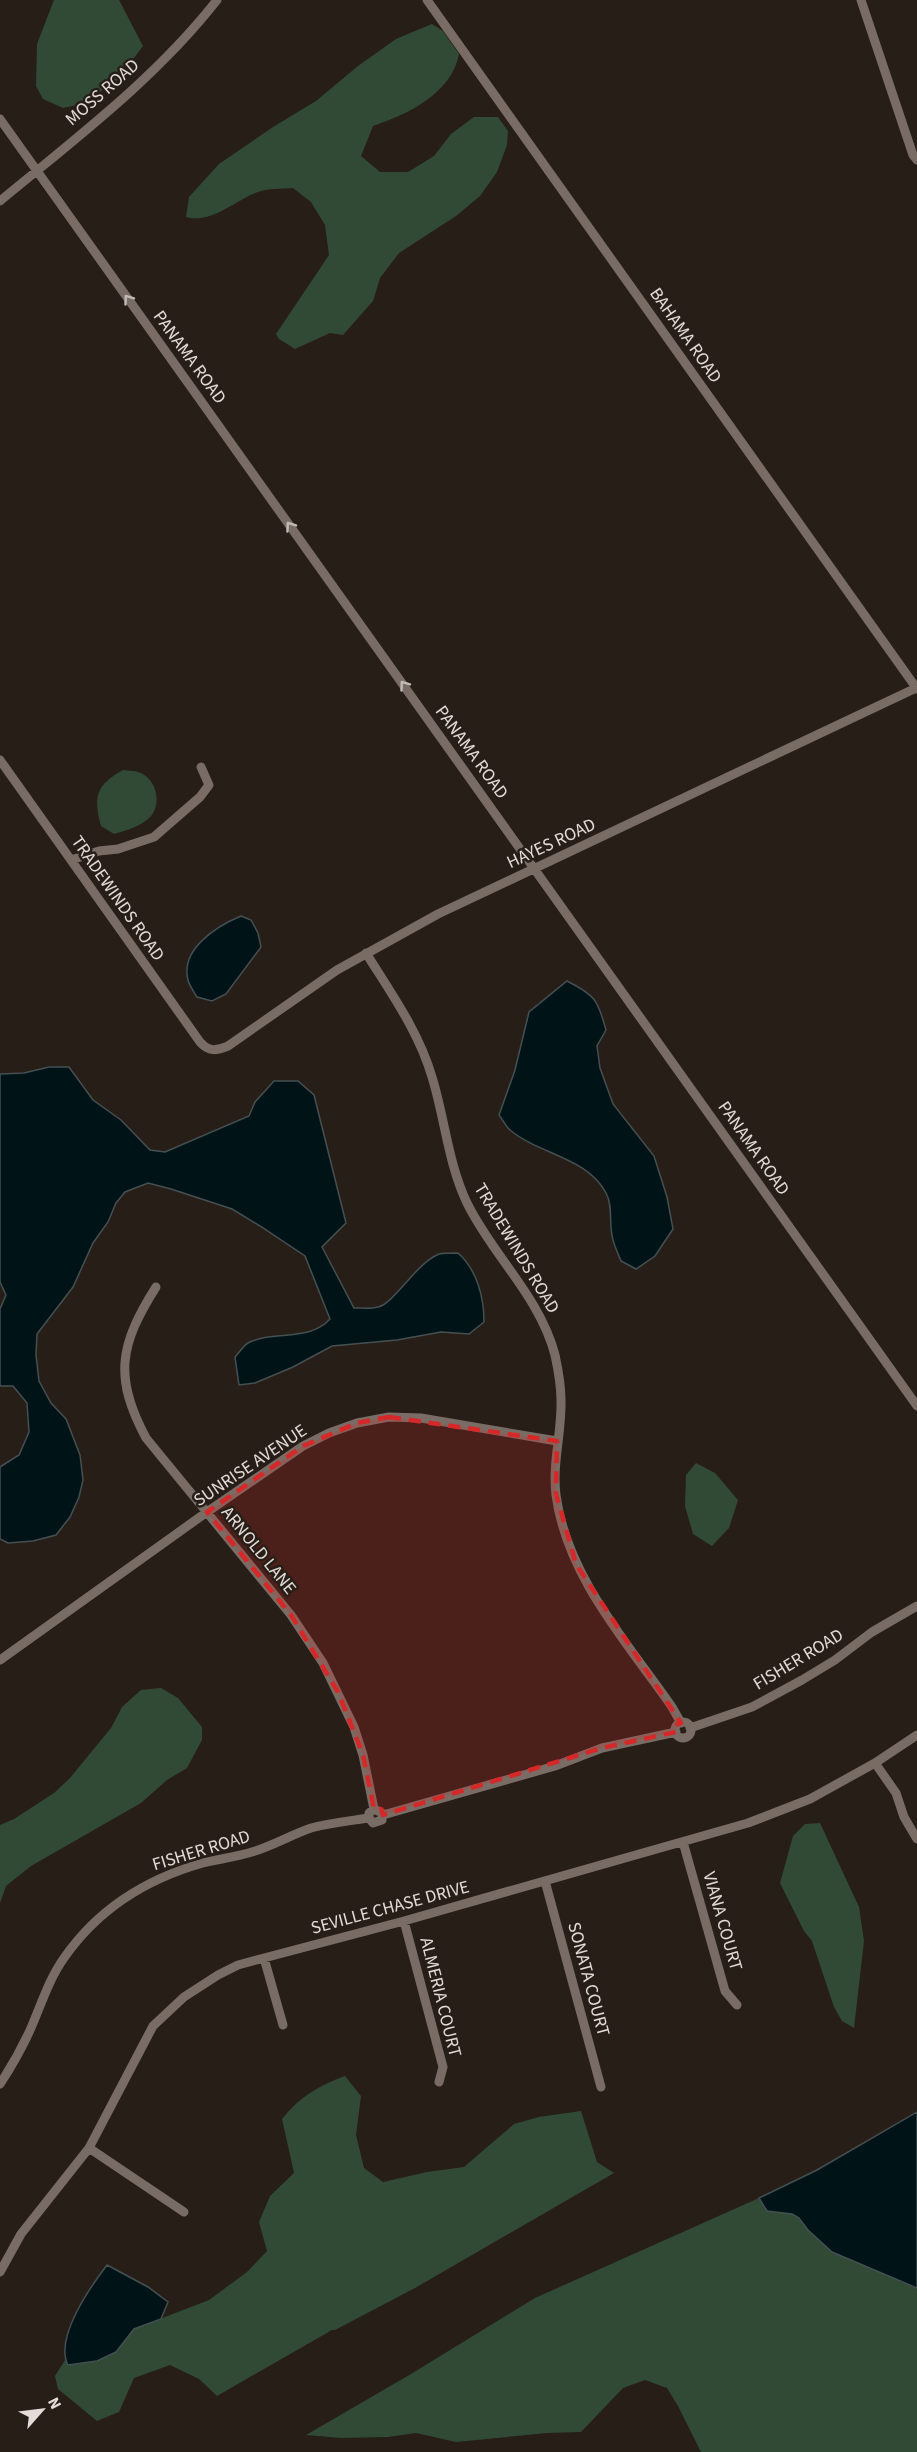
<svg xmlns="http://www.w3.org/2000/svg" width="917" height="2452" font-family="'Source Sans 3',sans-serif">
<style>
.green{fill:#314a35}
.water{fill:#001418;stroke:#445052;stroke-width:1.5}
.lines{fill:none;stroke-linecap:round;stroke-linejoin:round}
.minor{stroke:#796c65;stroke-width:9}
.oneway{stroke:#c3bab6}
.marked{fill:#d62828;fill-opacity:0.2;stroke:#d62828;stroke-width:4.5;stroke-dasharray:12 8;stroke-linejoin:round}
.labels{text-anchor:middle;stroke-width:5;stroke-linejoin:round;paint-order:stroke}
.street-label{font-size:18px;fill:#e3dcd8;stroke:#281e18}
</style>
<rect width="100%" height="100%" fill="#281e18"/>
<path class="green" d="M54 0H119L143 46 115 83 77 105 63 108 43 99 36 86 37 44Z
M432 24 443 31 459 54C452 93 407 115 373 126L361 156 380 172H408L434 156 451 134 474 117H498L508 131 507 145 497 172 480 196 456 216 399 253 380 278 373 301 343 335 330 333 295 349 279 339 276 334 329 255 325 225 311 202 293 188C281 189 266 188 255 193 234 202 210 224 186 217L189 197 219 164 273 127 316 101 358 66 396 39Z
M123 770C128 771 133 770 138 772 155 777 162 800 152 815 143 826 127 830 114 834L101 826C93 797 96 785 123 770Z
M696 1463 715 1473 738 1500 729 1528 712 1546 693 1534 685 1506 686 1475Z
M161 1688 178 1698 202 1727V1740L187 1768 167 1780 141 1803 31 1866 6 1886 0 1903V1825L14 1819 54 1793 70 1778 111 1728 122 1707 141 1690Z
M820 1823 859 1907 864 1941 854 2028 842 2021 834 2007 812 1941 804 1931 780 1883 793 1836 805 1824Z
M345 2076 361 2096 356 2135 364 2168 383 2182 427 2172 464 2167 514 2124 539 2117 581 2111 597 2162 614 2173 415 2288 335 2330H332L217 2396 199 2379 170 2365 134 2378 119 2412 97 2421 58 2389 55 2376 65 2360 68 2365 116 2352 134 2329 209 2300 247 2272 267 2251 259 2222 270 2196 294 2173 282 2119C299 2097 320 2085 345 2076Z
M759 2198 767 2211 792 2214 799 2218 808 2230 832 2252 917 2288V2452H701L678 2406 667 2388 645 2380 623 2388 581 2432 547 2433 456 2442 416 2433 388 2437 341 2438 306 2435 411 2374 535 2298Z"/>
<path class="water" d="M241 916 251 920 258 933 261 947 226 994 212 1001 197 997C194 992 189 985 188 980 180 949 217 926 241 916Z
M567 981C595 995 598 1000 606 1030L597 1046 600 1068 613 1104 654 1156 667 1197 673 1229 655 1256 636 1269 621 1261C618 1253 613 1244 612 1235 609 1221 613 1206 606 1193 587 1157 540 1155 510 1130 506 1127 503 1120 499 1115L515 1070 529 1012Z
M49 1067H69L93 1100 121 1120 150 1150 165 1152 249 1116 255 1102 274 1081H298L314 1095 346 1223 322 1247 354 1308C362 1308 371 1309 378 1307 394 1304 416 1263 439 1254 444 1253 452 1253 458 1253 477 1270 484 1297 484 1322L469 1334 441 1332 397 1340 332 1346 293 1367 255 1383 239 1385 235 1357C239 1353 243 1346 248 1343 274 1330 309 1342 330 1319L305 1256 260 1226 232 1209 171 1189 148 1183 125 1192 116 1203 108 1222 93 1243 73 1287 37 1334 36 1355 39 1381 51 1403 66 1419 80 1455 83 1480 79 1497 70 1517 56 1535 33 1541 8 1543 0 1539V1467L19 1455 29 1432 27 1403 13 1386H0V1309L6 1295 0 1282V1074L24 1073Z
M917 2112V2288L832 2252 808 2230 799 2218 792 2214 767 2211 759 2198 817 2170Z
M107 2265 148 2287 168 2302 161 2319 134 2329 116 2352 97 2361 68 2365C54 2338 91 2286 107 2265Z"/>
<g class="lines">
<path class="minor" d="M427 0 917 689
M861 0 913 155 917 160
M0 119 917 1406
M0 201C76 138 156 78 217 0
M0 760 200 1042C209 1052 216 1051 228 1046L337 970 438 914 916 688
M71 860 99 851 118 849 154 837 200 797 209 785 201 767
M366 953C391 993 419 1032 432 1077 445 1119 448 1163 467 1203 493 1256 540 1297 555 1355 558 1369 561 1386 561 1400 562 1432 552 1463 556 1495 567 1577 627 1642 672 1707L681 1723
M156 1287C120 1344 113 1377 146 1438L291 1615 323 1663 354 1727 363 1755 374 1809
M0 1660 207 1512 303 1446 329 1433 357 1423 389 1417 421 1418 557 1441
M675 1730a8 8 0 1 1 16 0a8 8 0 1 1-16 0Z
M690 1728 752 1707 802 1680 835 1660 872 1632 917 1606
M875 1763 896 1793 904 1817 917 1839
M383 1815 555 1766 602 1748 676 1732
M683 1842 725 1991 737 2005
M545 1881 601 2087
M404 1921 443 2067 439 2082
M264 1958 283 2025
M0 2084C12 2066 22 2048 31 2028 41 2005 49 1979 64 1958 98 1909 146 1879 203 1863 219 1859 236 1857 252 1852 272 1846 291 1835 311 1828 330 1823 349 1821 369 1818L373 1823 382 1820V1813L374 1809 369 1813V1818
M89 2148 184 2212
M0 2272 21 2234 89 2148 153 2026 184 1997 218 1975 238 1965 264 1958 404 1921 748 1823 810 1799 875 1763 917 1735"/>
</g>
<defs><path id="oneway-chevron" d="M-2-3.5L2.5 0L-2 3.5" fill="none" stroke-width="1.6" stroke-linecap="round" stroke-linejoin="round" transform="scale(1.5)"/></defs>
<g class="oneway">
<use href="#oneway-chevron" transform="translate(128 299) rotate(-126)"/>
<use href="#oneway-chevron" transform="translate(290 526) rotate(-125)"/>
<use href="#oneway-chevron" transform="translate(404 685) rotate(-126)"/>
</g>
<path class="marked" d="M389 1417 557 1441 556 1494 576 1564 681 1723 675 1725 676 1732 602 1748 383 1815 381 1809H374L363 1755 338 1692 291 1615 207 1512 303 1446 357 1423Z"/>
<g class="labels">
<g class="street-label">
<text transform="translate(102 92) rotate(-41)" y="6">MOSS ROAD</text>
<text transform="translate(686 335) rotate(55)" y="6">BAHAMA ROAD</text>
<text transform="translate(190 357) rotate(54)" y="6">PANAMA ROAD</text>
<text transform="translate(472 752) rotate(54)" y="6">PANAMA ROAD</text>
<text transform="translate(551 843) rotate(-25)" y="6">HAYES ROAD</text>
<text transform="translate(118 898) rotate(55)" y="6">TRADEWINDS ROAD</text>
<text transform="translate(754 1148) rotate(55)" y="6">PANAMA ROAD</text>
<text transform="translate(517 1248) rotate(59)" y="6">TRADEWINDS ROAD</text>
<text transform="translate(250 1465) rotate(-34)" y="6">SUNRISE AVENUE</text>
<text transform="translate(259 1550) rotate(51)" y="6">ARNOLD LANE</text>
<text transform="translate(798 1659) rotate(-31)" y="6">FISHER ROAD</text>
<text transform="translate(201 1850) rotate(-17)" y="6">FISHER ROAD</text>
<text transform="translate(390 1907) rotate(-15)" y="6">SEVILLE CHASE DRIVE</text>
<text transform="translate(723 1921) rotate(74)" y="6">VIANA COURT</text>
<text transform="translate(589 1979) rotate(75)" y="6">SONATA COURT</text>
<text transform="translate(441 1997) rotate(76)" y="6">ALMERIA COURT</text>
</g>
</g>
<g transform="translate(42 2410) rotate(62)" stroke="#281e18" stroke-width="4.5" paint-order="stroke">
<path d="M0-4.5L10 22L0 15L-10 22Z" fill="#e3dcd8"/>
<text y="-9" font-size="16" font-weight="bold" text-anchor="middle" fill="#e3dcd8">N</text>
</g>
</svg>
